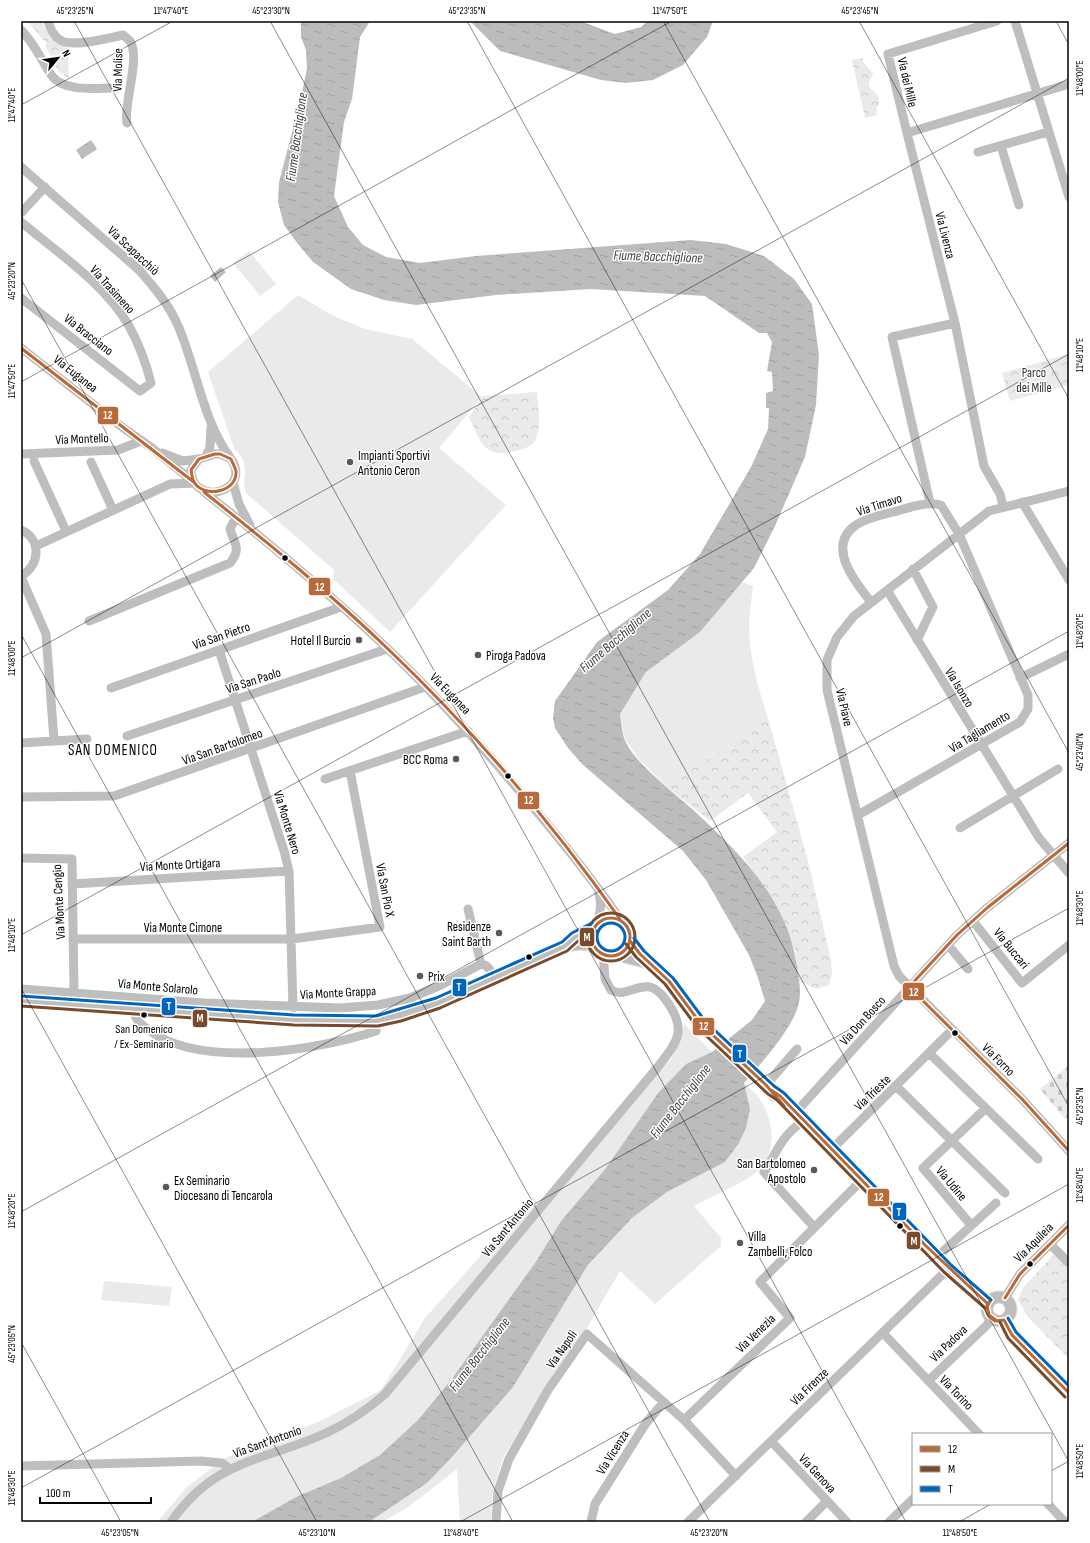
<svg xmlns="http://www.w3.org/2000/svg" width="1090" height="1543" font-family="'Sofia Sans Condensed',sans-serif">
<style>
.grass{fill:#eaeaea}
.forest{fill:url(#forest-crowns)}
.cemetery{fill:url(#cemetery-stones)}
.water{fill:url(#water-ripples)}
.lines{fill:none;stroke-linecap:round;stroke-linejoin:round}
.major-casing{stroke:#dbdbdb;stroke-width:13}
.minor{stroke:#bebebe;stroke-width:9}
.major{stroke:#bdbdbd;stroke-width:11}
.bus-1-casing{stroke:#fff;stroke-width:6}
.bus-2-casing{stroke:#fff;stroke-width:6}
.bus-3-casing{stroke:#fff;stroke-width:6}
.bus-1{stroke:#b86a3a;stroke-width:3}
.bus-2{stroke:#7a4b2a;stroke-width:3}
.bus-3{stroke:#0065bd;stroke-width:3}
.ticks{fill:none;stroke:#000;stroke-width:1;stroke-opacity:0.45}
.poi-dot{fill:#595959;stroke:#fff;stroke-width:1.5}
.bus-dot{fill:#000;stroke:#fff;stroke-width:1.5}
.labels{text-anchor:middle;stroke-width:3;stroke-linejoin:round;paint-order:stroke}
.bus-label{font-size:12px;fill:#000;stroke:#fff}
.street-label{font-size:13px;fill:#000;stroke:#fff}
.park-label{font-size:13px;fill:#303030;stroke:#fff}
.poi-label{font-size:13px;fill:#000;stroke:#fff;text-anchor:start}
.water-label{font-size:14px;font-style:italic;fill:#414141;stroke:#fff}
.quarter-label{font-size:15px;letter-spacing:1px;fill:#000;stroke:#fff}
.line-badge{stroke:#fff;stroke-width:1.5}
.badge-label{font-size:11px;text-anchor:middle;font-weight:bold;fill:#fff}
.neatline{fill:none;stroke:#000;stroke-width:1.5}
.ticks-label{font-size:10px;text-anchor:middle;fill:#000}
</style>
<defs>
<pattern id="forest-crowns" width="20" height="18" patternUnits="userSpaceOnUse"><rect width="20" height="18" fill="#eaeaea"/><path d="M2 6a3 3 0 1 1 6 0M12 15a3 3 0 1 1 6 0" fill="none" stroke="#c7c7c7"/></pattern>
<pattern id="cemetery-stones" width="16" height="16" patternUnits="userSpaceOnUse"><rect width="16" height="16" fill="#eaeaea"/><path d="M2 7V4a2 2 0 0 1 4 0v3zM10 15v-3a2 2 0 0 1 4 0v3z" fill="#c7c7c7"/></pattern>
<pattern id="water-ripples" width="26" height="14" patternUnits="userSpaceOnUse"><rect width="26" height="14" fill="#bcbcbc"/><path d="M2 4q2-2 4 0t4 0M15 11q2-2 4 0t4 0" fill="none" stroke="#a0a0a0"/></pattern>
</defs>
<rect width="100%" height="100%" fill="#fff"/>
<path class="grass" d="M249 251 276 284 260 296 233 263Z
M298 295 332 315 365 329 412 339 482 397 439 448 506 505 390 632 333 579 334 570 246 493 244 486 245 469 243 459 234 448 208 372Z
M742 582 753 586C752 599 749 611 749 624 749 656 758 688 768 718L666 786 638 758 625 739 620 714 646 672 700 632Z
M684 1024 712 1052 686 1064 658 1093 606 1168 561 1221 535 1263 451 1380 418 1420 380 1455 341 1478 298 1496 252 1522H157L187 1487 225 1458 320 1421 381 1390 425 1318 533 1197 541 1207 618 1116 671 1059 681 1040Z
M744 1083C749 1088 755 1092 759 1098 774 1119 779 1155 755 1173 737 1187 713 1195 694 1206L721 1238V1246L655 1304 620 1271 584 1333 504 1456 493 1490 491 1522H460L457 1469 407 1508 382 1522H369L427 1483 512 1387 588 1265 632 1218 667 1192 725 1162 750 1109Z
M104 1281 172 1287 169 1306 101 1300Z"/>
<path class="forest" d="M27 21H41C48 34 53 42 67 46L69 78 59 72 45 46 47 44Z
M863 58V62L873 73C872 77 870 79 869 82 867 90 878 92 879 99 880 105 875 109 877 115L865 118 852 60Z
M1069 354V385L1010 401 1002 373Z
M537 392C538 406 542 427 535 441 531 447 523 449 516 451 484 459 481 443 469 417L483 396Z
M768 718 808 861 831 960 832 974 829 985 817 989 799 981 795 950 773 899 743 857 777 832 748 793 710 821 666 786Z
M1057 1251 1069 1264V1359L1027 1316 1018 1300 1023 1288Z"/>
<path class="cemetery" d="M1069 1065V1117L1065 1119 1040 1089Z"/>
<path class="water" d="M301 21H370L360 37 352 99 344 122 334 196 348 227 363 245 386 257 420 263 476 256 691 240 726 244 764 256 794 279 812 304 819 355 816 405 805 457 775 526 754 568 700 632 646 672 620 714C621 722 622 730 624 738 632 761 672 791 691 808 739 852 788 899 797 967 799 979 802 995 798 1006 791 1031 761 1063 744 1083L750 1109 746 1128 739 1143 725 1162 667 1192 632 1218 588 1265 513 1387 451 1458 427 1483 369 1522H252L298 1496 341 1478 380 1455 418 1420 451 1380 535 1263 561 1221 606 1168 658 1093 686 1064 712 1052 752 1020 765 1001 758 978 749 955 706 880 683 851 582 764 568 748 555 728 553 718 555 701 597 642 668 590 700 554 751 467 768 429 769 408H766V393L773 391 772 372 767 371 772 342 767 333H759L705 296 591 289 496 295 416 305 384 300 351 289 313 262 298 244 284 225 278 202 279 182 301 98 307 68 306 50 301 37Z
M470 21H580L615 34 641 27 648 21H713L707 37 683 65 653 80 626 83 601 80 500 51Z
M91 140 97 149 82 159 76 150Z
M221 267 226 272 215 282 210 276Z"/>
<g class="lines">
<g class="major-casing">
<path id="major" d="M592 937a19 19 0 1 1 38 0a19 19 0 1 1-38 0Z
M630 941 640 954 669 981 701 1024 775 1096
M566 945 575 937 594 927
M617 955 648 963
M21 1001 294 1020 377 1021 399 1016 438 1003 565 946 580 944 594 945
M771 1090 780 1096C836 1152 890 1211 947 1267 960 1280 975 1291 988 1304
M987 1309a12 12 0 1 1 24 0a12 12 0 1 1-24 0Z
M1004 1320 1012 1335 1069 1393"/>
</g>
<path class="minor" d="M48 21C50 29 55 38 62 41 75 47 108 38 123 35 125 37 128 39 130 41 141 58 123 104 127 123
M1015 21 1069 197
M21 30C36 45 40 59 52 76 64 92 95 88 113 88
M907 133 888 54 997 21
M1001 146 1019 205
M978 152 1048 132
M21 167 139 270C155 288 170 306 179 328 197 371 203 421 231 459
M21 213 45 187
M21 222C57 252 106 285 129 326 139 344 146 363 151 383L140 391 21 298
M21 348 122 427 152 448 195 483
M162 453 183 461 199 459
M21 454 118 450 141 441
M215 454H220L231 459C253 492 192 508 191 470L199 459Z
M206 456 210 447 211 427
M34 461 66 531
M91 462 113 510
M233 483 239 504 250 525
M1069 491 989 511 854 616 837 637 827 660V690L894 966 899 976 1022 1099 1069 1151
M204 492C267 541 329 593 388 649 440 699 487 752 533 807 564 844 593 880 620 919
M1022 502 1069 580
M930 503 892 337 955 323
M1003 506 1000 494 984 466 955 323 907 133 1069 84
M21 530C42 539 40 566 21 576
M36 546 170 484 195 483
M913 569 933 607 917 640
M21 577 46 634 54 740
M887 590 1039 838 1069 873
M89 621 230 563C242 548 234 544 230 529L236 517
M219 650 284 851 289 871 293 1008
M1020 678 1069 654
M111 688 341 607
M127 736 387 649
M21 743 87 739
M325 779 468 731
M21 797 114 796 425 687
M858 815 1020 722 1028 709V695L959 534 941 505C925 501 909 508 893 512 881 515 866 518 856 525 825 546 856 583 871 602
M960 828 1058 769
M21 858 72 859 74 992
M72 884 289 871
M468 909 481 964
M973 921 1022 983 1069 945
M597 923C601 911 602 902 598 890
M73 939H292L380 927 350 771
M948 945 968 969
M21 989 204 1003 340 1008 378 1005 410 998 441 985 481 964C489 965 491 972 494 978
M134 1010C134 1020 142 1025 150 1031 203 1069 318 1050 376 1031L377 1021
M929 1053 1038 1159
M766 1085 797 1049
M896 1086 1005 1193
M796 1112 957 935 987 908 1069 843
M801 1123C782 1135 776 1154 764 1172L814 1227
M833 1148 952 1030
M971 1225 923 1168 985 1109
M1050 1244 1069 1263
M937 1257 996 1203
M1005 1298 1020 1274 1069 1225
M883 1333 979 1434
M928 1381 987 1325 991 1318
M684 1420 790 1318 760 1282 861 1181
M771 1441 847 1522
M21 1466 201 1461 222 1463 230 1469
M1048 1504 1065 1522
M171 1522C215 1459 261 1462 324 1434 346 1424 367 1410 385 1394L657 1068C676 1043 688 1032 668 1003 663 996 658 989 650 987 636 984 625 998 611 990L605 979 603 954
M496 1522 498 1491 509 1459 548 1390 587 1334 684 1420 736 1476
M591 1522 595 1504 646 1423 664 1402
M688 1522 948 1269
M806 1522 827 1501
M889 1522 913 1499"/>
<use href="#major" class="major"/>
<g class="bus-1-casing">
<path id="bus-1" d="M21 348 195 483
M215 454H220L231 459C232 462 235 467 236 471 238 492 204 499 194 482 192 479 192 474 191 470L199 459Z
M204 492C267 542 330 593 388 649 473 730 552 823 620 919
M1069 843 987 908 957 935 909 987 1022 1099 1069 1151
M592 937a19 19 0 1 1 38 0a19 19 0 1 1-38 0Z
M630 941 640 954 669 981 701 1024 766 1085 784 1106
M771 1090 780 1096 926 1246 988 1304
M1005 1298 1020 1274 1069 1225
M990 1301 987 1305 989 1315 997 1321 1003 1320
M990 1301 986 1309 988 1315 995 1321 1003 1320
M1004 1320 1012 1335 1069 1393"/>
</g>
<g class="bus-2-casing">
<path id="bus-2" d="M587 937a24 24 0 1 1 48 0a24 24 0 1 1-48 0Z
M626 944 636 957 665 984 697 1027 768 1094 777 1100 944 1272 985 1308
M21 1006 294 1025 378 1026 401 1021 440 1008 567 951 578 941 596 931
M1000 1322 1008 1338 1065 1397"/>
</g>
<g class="bus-3-casing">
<path id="bus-3" d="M597 937a14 14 0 1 1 28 0a14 14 0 1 1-28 0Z
M634 938 644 951 673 978 705 1021 774 1086 784 1093 951 1265 991 1300
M21 996 294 1015 376 1016 436 998 562 942 572 933 592 923
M1008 1318 1016 1332 1069 1386"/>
</g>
<use href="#bus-1" class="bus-1"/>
<use href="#bus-2" class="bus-2"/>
<use href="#bus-3" class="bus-3"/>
</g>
<path class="ticks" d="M74 21 906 1522M270 21 1069 1462M467 21 1069 1107M663 21 1069 753M859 21 1069 399M1056 21 1069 45M21 105 173 21M21 279 710 1522M21 382 672 21M21 634 513 1522M21 658 1069 78M21 935 1069 354M21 988 317 1522M21 1212 1069 631M21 1342 121 1522M1051 1471 1069 1461M21 1488 1069 908M460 1522 1069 1184M959 1522 991 1504"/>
<g class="poi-dot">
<circle cx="350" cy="462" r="4"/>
<circle cx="359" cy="640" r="4"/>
<circle cx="478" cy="655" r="4"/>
<circle cx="456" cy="759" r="4"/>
<circle cx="499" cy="933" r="4"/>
<circle cx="420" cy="976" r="4"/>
<circle cx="814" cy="1170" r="4"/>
<circle cx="166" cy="1187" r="4"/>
<circle cx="740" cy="1243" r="4"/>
</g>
<g class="bus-dot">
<circle cx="285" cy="558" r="3.5"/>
<circle cx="508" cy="776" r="3.5"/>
<circle cx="529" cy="957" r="3.5"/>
<circle cx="144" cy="1015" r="3.5"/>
<circle cx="955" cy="1033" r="3.5"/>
<circle cx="900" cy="1226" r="3.5"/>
<circle cx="1030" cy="1264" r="3.5"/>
</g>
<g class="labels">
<g class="bus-label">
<text x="144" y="1033">San Domenico<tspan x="144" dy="15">/ Ex-Seminario</tspan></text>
</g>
<g class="street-label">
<text transform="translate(117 70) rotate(-89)" y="5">Via Molise</text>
<text transform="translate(908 82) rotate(77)" y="5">Via dei Mille</text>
<text transform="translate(946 235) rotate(76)" y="5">Via Livenza</text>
<text transform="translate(134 250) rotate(43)" y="5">Via Scapacchiò</text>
<text transform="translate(113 289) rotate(48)" y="5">Via Trasimeno</text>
<text transform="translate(89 334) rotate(38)" y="5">Via Bracciano</text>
<text transform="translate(76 373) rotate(38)" y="5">Via Euganea</text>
<text transform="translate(82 438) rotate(-2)" y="5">Via Montello</text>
<text transform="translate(879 504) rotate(-18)" y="5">Via Timavo</text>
<text transform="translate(221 635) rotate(-19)" y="5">Via San Pietro</text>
<text transform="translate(253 680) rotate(-18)" y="5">Via San Paolo</text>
<text transform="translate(960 687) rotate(59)" y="5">Via Isonzo</text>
<text transform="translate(451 693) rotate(46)" y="5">Via Euganea</text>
<text transform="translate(845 707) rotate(77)" y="5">Via Piave</text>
<text transform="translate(979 731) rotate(-31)" y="5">Via Tagliamento</text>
<text transform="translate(222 746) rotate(-20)" y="5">Via San Bartolomeo</text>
<text transform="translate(288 822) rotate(73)" y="5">Via Monte Nero</text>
<text transform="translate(180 864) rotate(-3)" y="5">Via Monte Ortigara</text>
<text transform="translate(386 890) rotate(79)" y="5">Via San Pio X</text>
<text transform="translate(58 902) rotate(-93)" y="5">Via Monte Cengio</text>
<text x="183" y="932">Via Monte Cimone</text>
<text transform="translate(1012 948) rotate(51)" y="5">Via Buccari</text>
<text transform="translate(158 986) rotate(5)" y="5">Via Monte Solarolo</text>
<text transform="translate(338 992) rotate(-3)" y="5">Via Monte Grappa</text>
<text transform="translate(862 1020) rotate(-48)" y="5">Via Don Bosco</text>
<text transform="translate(999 1059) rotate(45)" y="5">Via Forno</text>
<text transform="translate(872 1092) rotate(-44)" y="5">Via Trieste</text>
<text transform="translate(952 1183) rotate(50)" y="5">Via Udine</text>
<text transform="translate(507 1227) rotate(-50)" y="5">Via Sant'Antonio</text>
<text transform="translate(1033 1242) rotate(-45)" y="5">Via Aquileia</text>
<text transform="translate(755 1333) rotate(-44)" y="5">Via Venezia</text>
<text transform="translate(948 1343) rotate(-44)" y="5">Via Padova</text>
<text transform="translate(561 1349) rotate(-55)" y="5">Via Napoli</text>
<text transform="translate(809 1386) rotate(-44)" y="5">Via Firenze</text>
<text transform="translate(957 1392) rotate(46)" y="5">Via Torino</text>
<text transform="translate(267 1441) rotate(-20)" y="5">Via Sant'Antonio</text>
<text transform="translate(612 1452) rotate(-58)" y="5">Via Vicenza</text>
<text transform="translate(818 1473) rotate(47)" y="5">Via Genova</text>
</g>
<g class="park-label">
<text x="1034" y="377">Parco<tspan x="1034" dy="15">dei Mille</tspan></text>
</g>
<g class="poi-label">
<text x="358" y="460">Impianti Sportivi<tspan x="358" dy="15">Antonio Ceron</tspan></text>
<text x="351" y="645" text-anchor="end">Hotel Il Burcio</text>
<text x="486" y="660">Piroga Padova</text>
<text x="448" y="764" text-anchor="end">BCC Roma</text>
<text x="491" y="931" text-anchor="end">Residenze<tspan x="491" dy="15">Saint Barth</tspan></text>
<text x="428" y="981">Prix</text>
<text x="806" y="1168" text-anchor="end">San Bartolomeo<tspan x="806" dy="15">Apostolo</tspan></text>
<text x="174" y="1185">Ex Seminario<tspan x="174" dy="15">Diocesano di Tencarola</tspan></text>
<text x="748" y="1241">Villa<tspan x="748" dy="15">Zambelli, Folco</tspan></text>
</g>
<g class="water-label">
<text transform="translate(296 137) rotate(-82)" y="5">Fiume Bacchiglione</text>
<text transform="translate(658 256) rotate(2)" y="5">Fiume Bacchiglione</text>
<text transform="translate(615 640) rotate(-41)" y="5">Fiume Bacchiglione</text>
<text transform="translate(680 1101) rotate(-52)" y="5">Fiume Bacchiglione</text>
<text transform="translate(479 1354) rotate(-52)" y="5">Fiume Bacchiglione</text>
</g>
<g class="quarter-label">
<text x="113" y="755">SAN DOMENICO</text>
</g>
</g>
<g class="line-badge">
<rect x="97" y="406" width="22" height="19" rx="4" fill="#b86a3a"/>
<rect x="308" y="577" width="23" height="19" rx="4" fill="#b86a3a"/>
<rect x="517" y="791" width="23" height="19" rx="4" fill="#b86a3a"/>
<rect x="579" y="927" width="16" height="20" rx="4" fill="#7a4b2a"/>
<rect x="452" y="978" width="15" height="19" rx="4" fill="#0065bd"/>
<rect x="902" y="982" width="23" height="19" rx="4" fill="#b86a3a"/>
<rect x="161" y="997" width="15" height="19" rx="4" fill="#0065bd"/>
<rect x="192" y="1009" width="16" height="19" rx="4" fill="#7a4b2a"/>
<rect x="692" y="1017" width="23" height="19" rx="4" fill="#b86a3a"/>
<rect x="732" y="1044" width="15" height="19" rx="4" fill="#0065bd"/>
<rect x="867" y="1188" width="23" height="19" rx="4" fill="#b86a3a"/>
<rect x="892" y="1202" width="15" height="19" rx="4" fill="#0065bd"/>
<rect x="906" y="1231" width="15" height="19" rx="4" fill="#7a4b2a"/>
</g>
<g class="badge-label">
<text x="108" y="419">12</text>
<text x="320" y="591">12</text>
<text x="529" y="804">12</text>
<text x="587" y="941">M</text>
<text x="459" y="991">T</text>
<text x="914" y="996">12</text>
<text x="169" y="1010">T</text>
<text x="200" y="1022">M</text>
<text x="704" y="1030">12</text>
<text x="740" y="1058">T</text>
<text x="879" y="1201">12</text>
<text x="899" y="1216">T</text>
<text x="914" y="1245">M</text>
</g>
<rect width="1090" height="1543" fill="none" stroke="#ffffff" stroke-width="44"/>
<rect x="912" y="1433" width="140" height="72" fill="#ffffff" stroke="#999999"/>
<rect x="920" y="1446" width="20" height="6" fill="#b86a3a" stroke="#999999"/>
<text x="948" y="1453" font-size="12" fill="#000000">12</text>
<rect x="920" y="1466" width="20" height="6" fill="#7a4b2a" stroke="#999999"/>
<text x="948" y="1473" font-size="12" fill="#000000">M</text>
<rect x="920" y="1486" width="20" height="6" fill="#0065bd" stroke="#999999"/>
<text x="948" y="1493" font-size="12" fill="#000000">T</text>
<g transform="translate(58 58) rotate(61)" stroke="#ffffff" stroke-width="3" paint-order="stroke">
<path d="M0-3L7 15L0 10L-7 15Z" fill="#000000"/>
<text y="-6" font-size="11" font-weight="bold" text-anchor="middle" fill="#000000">N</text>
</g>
<path d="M40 1497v6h111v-6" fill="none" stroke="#000000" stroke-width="2"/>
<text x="46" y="1497" font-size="12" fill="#000000" stroke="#ffffff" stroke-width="3" paint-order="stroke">100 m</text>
<rect x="22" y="22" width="1046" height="1499" class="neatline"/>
<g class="ticks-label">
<text x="75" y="14">45°23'25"N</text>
<text x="171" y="14">11°47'40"E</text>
<text x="271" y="14">45°23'30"N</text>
<text x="467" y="14">45°23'35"N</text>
<text x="670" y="14">11°47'50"E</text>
<text x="860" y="14">45°23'45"N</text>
<text transform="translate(1079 78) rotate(-90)" y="4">11°48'00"E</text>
<text transform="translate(11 105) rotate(-90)" y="4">11°47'40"E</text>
<text transform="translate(11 281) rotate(-90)" y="4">45°23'20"N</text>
<text transform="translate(1079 355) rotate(-90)" y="4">11°48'10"E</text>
<text transform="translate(11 381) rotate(-90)" y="4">11°47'50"E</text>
<text transform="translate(1079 631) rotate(-90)" y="4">11°48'20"E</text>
<text transform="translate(11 658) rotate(-90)" y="4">11°48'00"E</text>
<text transform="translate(1079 752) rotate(-90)" y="4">45°23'40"N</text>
<text transform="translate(1079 908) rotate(-90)" y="4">11°48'30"E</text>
<text transform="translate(11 935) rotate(-90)" y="4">11°48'10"E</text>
<text transform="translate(1079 1106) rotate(-90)" y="4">45°23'35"N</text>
<text transform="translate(1079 1185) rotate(-90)" y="4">11°48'40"E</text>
<text transform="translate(11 1211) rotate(-90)" y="4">11°48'20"E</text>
<text transform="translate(11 1344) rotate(-90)" y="4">45°23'05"N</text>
<text transform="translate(1079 1461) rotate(-90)" y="4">11°48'50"E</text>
<text transform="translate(11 1488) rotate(-90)" y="4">11°48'30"E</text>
<text x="120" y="1536">45°23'05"N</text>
<text x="317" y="1536">45°23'10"N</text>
<text x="461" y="1536">11°48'40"E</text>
<text x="709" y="1536">45°23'20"N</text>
<text x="960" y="1536">11°48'50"E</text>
</g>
</svg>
